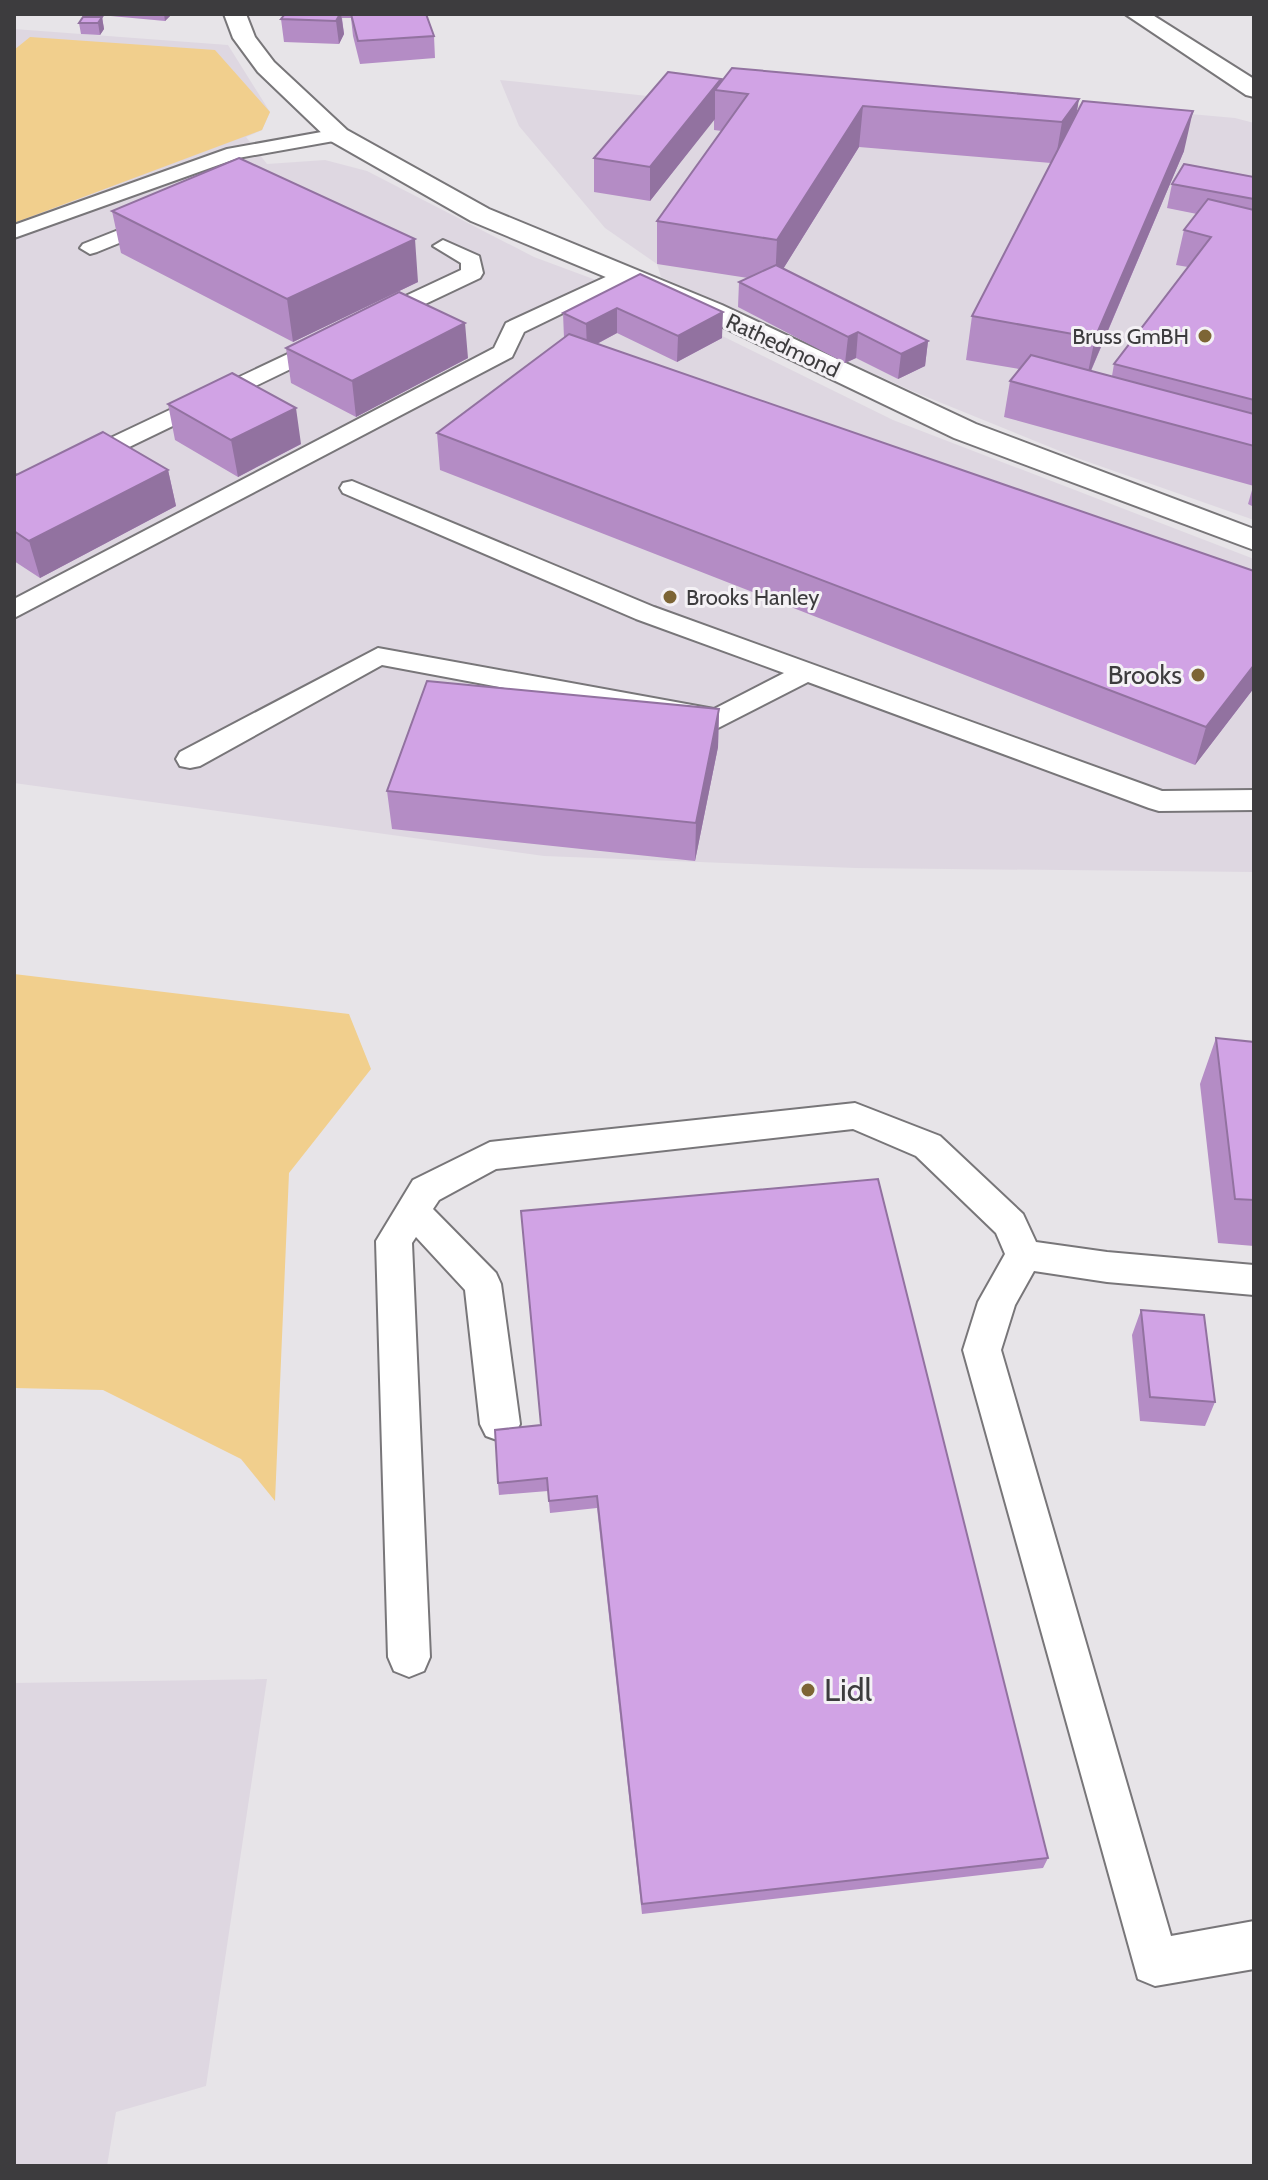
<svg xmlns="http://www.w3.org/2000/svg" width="1268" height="2180" font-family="Cabin,sans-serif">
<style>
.built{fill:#ded7e1}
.green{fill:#f1cf8d}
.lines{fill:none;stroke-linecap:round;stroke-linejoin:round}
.service-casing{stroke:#787679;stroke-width:4}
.minor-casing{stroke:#787679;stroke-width:4}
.service{fill:#fff;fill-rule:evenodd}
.minor{fill:#fff;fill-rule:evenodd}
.wall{fill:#b48cc5}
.shaded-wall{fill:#9272a0}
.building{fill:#d1a3e5;stroke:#9272a0;stroke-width:2}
.poi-dot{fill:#7d6535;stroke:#f4f1f5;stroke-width:3}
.labels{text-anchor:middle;stroke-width:6;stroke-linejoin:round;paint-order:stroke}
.far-poi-label{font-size:22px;fill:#3d3c3e;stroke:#f4f1f5;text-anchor:end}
.far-street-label{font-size:22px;fill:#3d3c3e;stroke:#f4f1f5}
.poi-label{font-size:26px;fill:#3d3c3e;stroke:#f4f1f5;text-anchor:end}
.near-poi-label{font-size:32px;fill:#3d3c3e;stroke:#f4f1f5;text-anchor:start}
</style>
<rect width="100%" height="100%" fill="#e7e4e8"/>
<path class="built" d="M14 29 228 45 270 112 262 130 246 137 267 164 325 160 367 171 534 257 647 299 893 420 1254 559V872L856 868 544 856 14 783Z
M500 80 876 121 944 92 1235 118 1254 123V520L1077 458 912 391 661 277 657 264 605 228 519 126Z
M267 1679 206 2086 116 2112 107 2166H14V1683Z"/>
<path class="green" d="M30 37 215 50 270 112 262 130 14 223V50Z
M14 974 349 1014 371 1069 289 1173 275 1501 241 1459 103 1390 14 1388Z"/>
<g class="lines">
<g class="service-casing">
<path id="service" d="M338 129 345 131 348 135 345 139 238 158 14 238V225L227 149Z
M159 214 169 220 166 224 97 252 90 254 80 248 83 244Z
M443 240 479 256 483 273 480 278 383 324H367L364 319 367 314 461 270V263L433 246Z
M623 269 634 275 631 280 524 332 512 357 14 618V599L494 348 506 323Z
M328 335 339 342 336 347 34 493 25 495 14 492V475L26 478Z
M352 481 654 607 1162 791 1254 790V810L1159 811 1149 808 808 682 718 728 382 665 200 766 190 768 180 766 176 759 180 752 378 648 714 709 784 673 636 619 343 493 340 488 343 483Z
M855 1103 940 1136 1023 1214 1036 1242 1107 1252 1254 1265V1295L1107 1282 1034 1271 1015 1305 1001 1350 1171 1936 1254 1921V1969L1155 1986 1138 1979 963 1350 978 1302 1005 1254 996 1233 916 1156 853 1129 496 1169 439 1200 433 1209 496 1273 501 1284 520 1424 514 1436 500 1441 486 1436 480 1424 465 1290 416 1237 412 1243 430 1657 424 1671 409 1677 394 1671 388 1657 376 1241 413 1180 490 1142Z"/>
</g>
<g class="minor-casing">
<path id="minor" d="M224 14H246L255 37 274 62 347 130 489 209 722 305 976 424 1254 529V550L954 438 702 317 471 221 329 140 258 72 233 38Z
M1125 14H1151L1254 79V97L1246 95Z"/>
</g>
<use href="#service" class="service"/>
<use href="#minor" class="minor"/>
</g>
<path class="wall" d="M89 14H172L165 21Z
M285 14H426L434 36 435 58 360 64 353 36 351 18H342L344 34 339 44 284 42 281 19Z
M102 17 104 29 100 35 81 34 79 23Z
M721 83 1079 99 1076 114 1184 151 1091 371 1112 376 1114 364 1188 267 1176 265 1184 230 1197 214 1167 208 1172 184 1254 177V486L1004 417 1010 381 1019 369 966 360 972 316 1051 163 859 147 783 269 928 341 925 366 898 379 856 358 845 363 738 307 739 282 748 278 657 264V221L722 131 714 130V119L650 201 594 192V158Z
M112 211 418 282 293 342 121 253Z
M640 274 722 338 677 362 617 333 597 344 1254 571V688L1195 765 440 470 437 433 564 338 563 313Z
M286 348 468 358 356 417 291 383Z
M168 404 301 444 238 477 175 440Z
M168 470 176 506 40 578 14 561V476Z
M1254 489V507L1248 504 1252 490Z
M719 709 718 747 695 861 392 829 387 791Z
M1216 1038 1254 1042V1246L1218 1243 1200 1084Z
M1141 1310 1215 1402 1205 1426 1140 1421 1132 1335Z
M541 1426 1048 1858 1043 1868 642 1914 597 1508 550 1513 548 1491 499 1495 498 1483Z"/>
<path class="shaded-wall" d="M164 14H172L165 21Z
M340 14H341L344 34 339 44 336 21Z
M102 17 104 29 100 35 98 23Z
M721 79V91L715 90V119L650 201V167Z
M1079 99 1072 139 1055 163 1062 122Z
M863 106 859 147 775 282 777 240Z
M1193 111 1184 151 1086 382 1095 338Z
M415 239 418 282 293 342 287 299Z
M617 308V333L587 349 586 324Z
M723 312 722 338 677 362 678 336Z
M465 323 468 358 356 417 352 381Z
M858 332 856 358 845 363 848 337Z
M928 341 925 366 898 379 901 354Z
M296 408 301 444 238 477 231 440Z
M168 470 176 506 40 578 29 541Z
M1254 665V688L1195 765 1206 727Z
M719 709 718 747 695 861 696 823Z"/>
<path class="building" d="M285 14H340L336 21 281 19Z
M351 14H426L434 36 358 41Z
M83 17H102L98 23H79Z
M732 68 1079 99 1062 122 863 106 777 240 657 221 748 94 715 90Z
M668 72 721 79 650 167 594 158Z
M1083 101 1193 111 1095 338 972 316Z
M239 158 415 239 287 299 112 211Z
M1184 164 1254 177V199L1172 184Z
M1208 199 1254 210V400L1114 364 1211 237 1184 230Z
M776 265 928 341 901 354 858 332 848 337 739 282Z
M640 274 723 312 678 336 617 308 586 324 563 313Z
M399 292 465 323 352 381 286 348Z
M569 334 1254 571V665L1206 727 437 433Z
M1031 355 1254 414V446L1010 381Z
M232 373 296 408 231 440 168 404Z
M103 432 168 470 29 541 14 531V476Z
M427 681 719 709 696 823 387 791Z
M1216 1038 1254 1042V1200L1235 1199Z
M878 1179 1048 1858 642 1904 597 1496 549 1501 547 1478 498 1483 495 1430 541 1425 521 1211Z
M1141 1310 1204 1315 1215 1402 1150 1397Z"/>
<g class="poi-dot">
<circle cx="1205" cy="336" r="8"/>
<circle cx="670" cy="597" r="8"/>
<circle cx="1198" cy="675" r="8"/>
<circle cx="808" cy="1690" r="8"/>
</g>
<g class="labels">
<g class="far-poi-label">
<text x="1189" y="344">Bruss GmBH</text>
<text x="686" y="605" text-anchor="start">Brooks Hanley</text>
</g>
<g class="far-street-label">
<text transform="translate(783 345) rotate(25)" y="8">Rathedmond</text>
</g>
<g class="poi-label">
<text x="1182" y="684">Brooks</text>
</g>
<g class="near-poi-label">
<text x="824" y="1701">Lidl</text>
</g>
</g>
<rect width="1268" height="2180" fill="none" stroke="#3d3c3e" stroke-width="32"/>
</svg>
